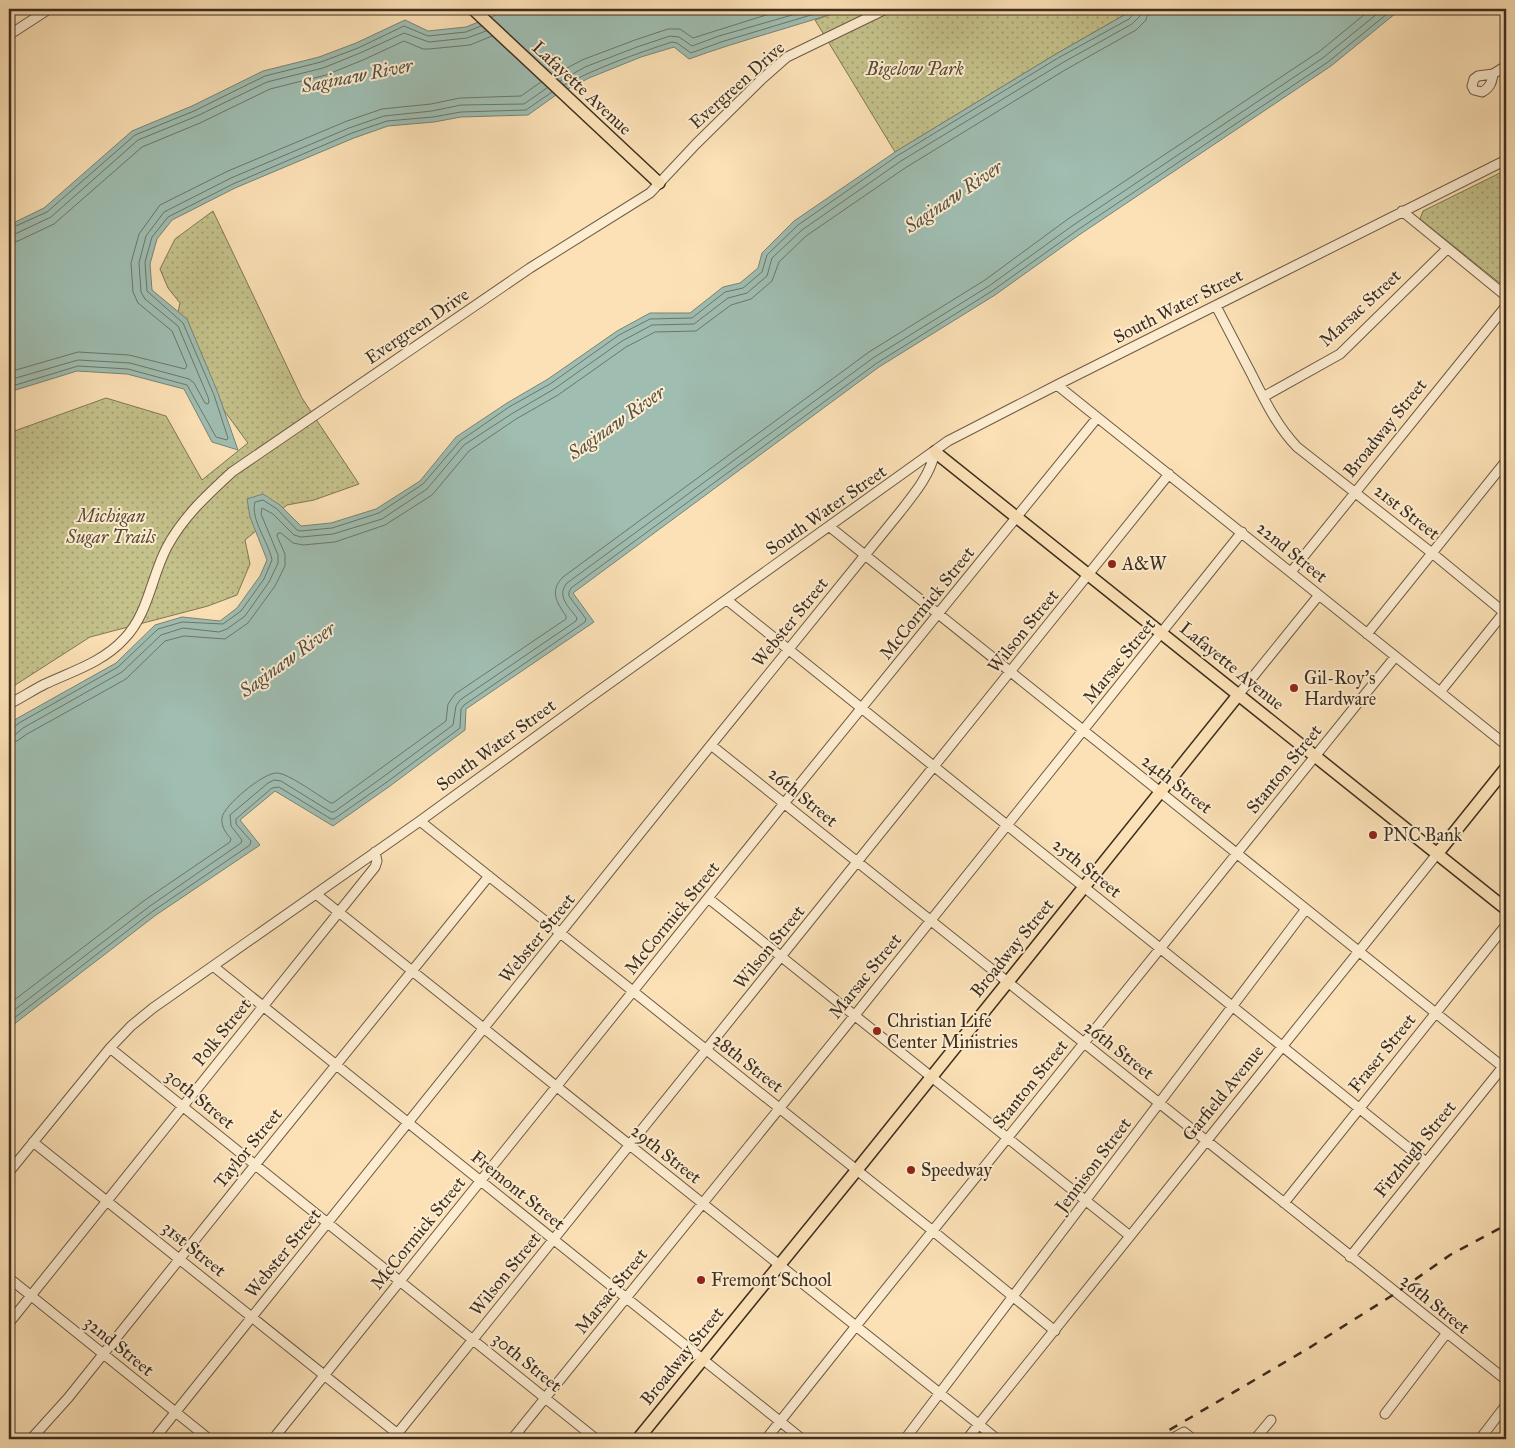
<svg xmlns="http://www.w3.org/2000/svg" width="1515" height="1448" font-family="'IM FELL Great Primer',serif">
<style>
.park{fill:url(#park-dots);stroke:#807855}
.water{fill:#9fbdb1;stroke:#788477}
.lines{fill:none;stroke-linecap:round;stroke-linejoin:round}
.shore{stroke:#6e7668;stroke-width:1}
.minor-casing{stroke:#6d5b45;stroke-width:11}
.major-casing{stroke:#3d2e1f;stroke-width:14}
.minor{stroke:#fdecd0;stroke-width:9}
.major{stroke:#fce1b6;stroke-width:11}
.rail{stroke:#3d2e1f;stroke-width:2.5;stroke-dasharray:9 9;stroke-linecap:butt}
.poi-dot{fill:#8f2418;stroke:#fdecd0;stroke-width:2}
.labels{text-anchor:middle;stroke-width:4;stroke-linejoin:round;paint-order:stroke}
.park-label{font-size:18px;font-style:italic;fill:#584b35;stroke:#fdecd0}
.street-label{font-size:18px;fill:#3d2e1f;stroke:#fdecd0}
.poi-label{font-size:18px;fill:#3d2e1f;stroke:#fdecd0;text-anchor:start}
.water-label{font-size:19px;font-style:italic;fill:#565244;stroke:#fdecd0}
</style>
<defs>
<pattern id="park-dots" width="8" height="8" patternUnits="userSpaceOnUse" patternTransform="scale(1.25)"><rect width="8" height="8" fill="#c4c18b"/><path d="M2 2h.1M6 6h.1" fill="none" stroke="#a09d71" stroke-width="1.8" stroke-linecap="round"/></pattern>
</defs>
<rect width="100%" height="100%" fill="#fce1b6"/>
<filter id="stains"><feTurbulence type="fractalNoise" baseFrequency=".004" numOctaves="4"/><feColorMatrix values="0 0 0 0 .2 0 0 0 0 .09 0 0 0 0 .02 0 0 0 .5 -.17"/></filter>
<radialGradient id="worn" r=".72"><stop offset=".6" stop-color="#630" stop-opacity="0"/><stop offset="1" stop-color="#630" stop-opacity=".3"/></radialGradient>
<path class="park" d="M846 9H1132L1126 14 1056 54 895 152 815 20Z
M1506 170V288L1420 219 1423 211Z
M213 211 302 398 359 484 314 500 287 505 245 540 250 564 237 595 208 606 90 637 9 689V433L106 398 166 416 202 480 248 443 172 340 180 303 168 288 160 269 175 239Z"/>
<path class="water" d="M511 9H846C794 27 741 40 689 59L674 47 641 57 589 78 556 95 528 115 461 117 434 122 388 126 354 138 235 188 172 220 157 239 150 264 152 290 187 319 218 393 238 450 212 442 184 389 127 374 77 371 9 392V225L44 208 132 131 192 106 263 71 319 57 356 43 405 20 428 31 466 27Z
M1132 9H1401L1331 66 1079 235 995 295 879 367 573 593 594 622 466 709 465 730 390 786 333 826 275 791 240 820 260 845 156 915 9 1028V725L16 719 116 663 155 625 182 617 220 621 237 608 260 576 267 560 250 517 247 499 263 494 280 505 301 526 331 523 376 509 420 481 456 437 507 403 548 379 617 331 650 313H690L723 287 740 283 758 268 762 253 794 221 895 152 1056 54 1126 14Z"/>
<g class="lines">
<path class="shore" d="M554 75 582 60 635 40 668 29H680L693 38 785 9
M560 81 585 67 637 47 670 36 679 37 692 46 719 36 813 9
M564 85C599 67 635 54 672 42L677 43 691 53 721 42 831 9
M9 229 47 212 135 135 194 111 265 76 321 62 358 48 404 26 428 36 466 32 481 26
M9 235 15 234 51 217 138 140 197 116 267 82 323 68 360 53 404 33 429 42 467 38 486 31
M9 243 18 241 54 224 142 147 200 123 270 89 326 75 363 60 404 41 423 49H429L470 45 492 36
M9 372 78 352 129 355 185 369 187 366 172 331 138 303 133 292 131 263 139 234 160 205 228 171 347 121 382 109 431 104 460 98 521 96 541 82
M9 380 78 360 130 363 189 379 194 383 205 403 208 404 209 401 208 397 178 326 145 299 141 292 139 263 146 236 164 212 231 178 349 128 384 116 432 111 461 105 524 104 547 88
M9 387 78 366 128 369 187 385 216 437 227 440 228 438 214 395 183 323 147 291 145 262 152 237 168 217 233 184 352 133 387 121 433 117 461 112 526 110 552 92
M9 729 13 728 19 723 118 667 158 629 182 622 223 624 241 611 264 579 272 560C269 543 250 519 255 502L263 500 277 509 297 530 301 531 332 528 379 513 423 484 460 441 509 407 550 384 619 335 650 319 692 318 725 292 743 288 762 272 767 255 798 225 897 156 1058 58 1129 19 1134 13 1135 9
M9 735 16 734 23 728 122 672 161 635 183 628 219 632 227 629 245 616 269 582 278 563V555L261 514 262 508 273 514 294 535 301 537 333 534 382 519 427 489 464 445 513 413 554 389 622 341 652 325 694 324 728 298 747 293 767 276 772 258 802 230 901 161 1062 63 1132 24 1140 16 1141 9
M9 742 17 741 27 734 126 679 165 641 184 636 225 639 248 623 275 586 285 566V554L277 536 278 533H281L293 543 303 545 335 542 385 525 432 495 469 451 516 419 558 395 626 347 655 332 696 331 731 305 751 299 772 281 779 262 806 236 905 168 1065 70 1136 30 1146 20 1149 9
M9 1004 145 900 230 842 231 839C226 833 221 827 222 818 223 806 264 772 277 773 288 773 319 796 331 803H333L446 721 448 704 455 694 566 619V616C557 603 549 591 563 577L869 352 985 280 1068 219 1320 51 1371 9
M9 1014 150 906 241 843 242 840 231 826 230 815 268 783 274 780 281 781 331 812H334L383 777 453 725 456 706 460 700 576 621 577 618C569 607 556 596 567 583L873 358 989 286 1072 226 1324 57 1383 9
M9 1022 153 911 250 845 251 841 236 824V819L272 788 279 787 331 819H334L387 782 460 728 461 709 464 705 585 622 586 619 569 596V592L571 588 877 363 992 291 1076 231 1328 62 1393 9"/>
<g class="minor-casing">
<path id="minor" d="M9 35 49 9
M1493 74C1492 82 1490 88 1482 92L1474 90 1472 86 1474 79 1478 76 1493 74 1506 66
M1402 211 1506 296
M1216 306C1228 329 1240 352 1252 375 1265 401 1277 426 1297 447L1432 553 1506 614
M1057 385 1506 745
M1263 397 1340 354 1447 249
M830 527 1503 1067
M1291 572 1506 306
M727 600 1426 1162
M1367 634 1506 461
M1440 692 1506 610
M1239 694 1319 595
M9 704C21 698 33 690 45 684 73 671 103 662 124 639 149 613 151 577 167 547 183 517 207 495 232 472L530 268 650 193 696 144 761 80 787 57 886 9
M711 745 1506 1380
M420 821 933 1231 1055 1331
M316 894 997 1439
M708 898 1130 1236
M213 966 802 1439
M110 1048 596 1439
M33 1142 404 1439
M9 1172 110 1048 131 1026 153 1008 420 821 589 698 948 441 1057 385 1506 160
M1284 1203 1506 925
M1350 1257 1506 1063
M9 1278 209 1439
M9 1323 375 867 377 861 375 852
M1385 1414 1446 1334
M31 1439 68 1398 255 1165 489 876
M154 1439 711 745 900 512C915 493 930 475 935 452
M273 1439 790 796 1097 418
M393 1439 1169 474
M512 1439 855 1015 1242 532
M766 1439 856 1326 1395 657
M905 1439 1306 909
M967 1439 1437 854
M1171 1439 1184 1432 1193 1439
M1255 1439 1271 1420
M1370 1439H1374
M1480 1439 1506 1405"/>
</g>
<g class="major-casing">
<path id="major" d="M473 9 659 183
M935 452 1506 909
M1437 854 1506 768
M638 1439 856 1171 1239 694"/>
</g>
<use href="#minor" class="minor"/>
<use href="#major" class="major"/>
<path class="rail" d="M1154 1439 1309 1348 1396 1293 1450 1255 1506 1225"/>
</g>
<g class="poi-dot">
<circle cx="1112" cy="564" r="5"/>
<circle cx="1294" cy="688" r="5"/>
<circle cx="1373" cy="835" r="5"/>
<circle cx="877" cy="1031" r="5"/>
<circle cx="911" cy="1170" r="5"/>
<circle cx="701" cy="1280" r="5"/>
</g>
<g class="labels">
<g class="park-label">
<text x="915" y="75">Bigelow Park</text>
<text x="111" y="522">Michigan<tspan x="111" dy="21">Sugar Trails</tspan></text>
</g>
<g class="street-label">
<text transform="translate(737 85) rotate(-42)" y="6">Evergreen Drive</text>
<text transform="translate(582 88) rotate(43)" y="6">Lafayette Avenue</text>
<text transform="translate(1178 306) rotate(-27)" y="6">South Water Street</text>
<text transform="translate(1360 308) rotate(-43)" y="6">Marsac Street</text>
<text transform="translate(417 326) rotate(-34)" y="6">Evergreen Drive</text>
<text transform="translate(1385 428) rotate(-51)" y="6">Broadway Street</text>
<text transform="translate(826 510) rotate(-35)" y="6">South Water Street</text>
<text transform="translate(1407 512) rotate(38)" y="6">21st Street</text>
<text transform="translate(1292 552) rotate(39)" y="6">22nd Street</text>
<text transform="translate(927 603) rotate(-51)" y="6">McCormick Street</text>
<text transform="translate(790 622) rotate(-51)" y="6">Webster Street</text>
<text transform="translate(1023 631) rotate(-51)" y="6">Wilson Street</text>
<text transform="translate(1119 661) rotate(-51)" y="6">Marsac Street</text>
<text transform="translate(1232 666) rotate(39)" y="6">Lafayette Avenue</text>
<text transform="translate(496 745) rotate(-36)" y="6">South Water Street</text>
<text transform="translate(1284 769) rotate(-51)" y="6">Stanton Street</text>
<text transform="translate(1177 784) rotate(38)" y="6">24th Street</text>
<text transform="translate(803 797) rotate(39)" y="6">26th Street</text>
<text transform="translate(1087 868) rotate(39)" y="6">25th Street</text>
<text transform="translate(672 918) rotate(-51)" y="6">McCormick Street</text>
<text transform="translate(537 938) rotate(-51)" y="6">Webster Street</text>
<text transform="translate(769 947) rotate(-51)" y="6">Wilson Street</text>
<text transform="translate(1012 948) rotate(-51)" y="6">Broadway Street</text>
<text transform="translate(865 976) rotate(-51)" y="6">Marsac Street</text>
<text transform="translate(222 1032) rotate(-51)" y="6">Polk Street</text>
<text transform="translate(1119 1050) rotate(38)" y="6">26th Street</text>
<text transform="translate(1382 1053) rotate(-51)" y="6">Fraser Street</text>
<text transform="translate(748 1063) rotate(38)" y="6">28th Street</text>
<text transform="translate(1030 1084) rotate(-51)" y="6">Stanton Street</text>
<text transform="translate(1223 1093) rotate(-51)" y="6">Garfield Avenue</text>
<text transform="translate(200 1099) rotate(39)" y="6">30th Street</text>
<text transform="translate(248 1148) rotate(-51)" y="6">Taylor Street</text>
<text transform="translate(1415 1149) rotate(-51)" y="6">Fitzhugh Street</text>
<text transform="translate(666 1154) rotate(38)" y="6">29th Street</text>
<text transform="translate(1093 1165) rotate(-53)" y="6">Jennison Street</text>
<text transform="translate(518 1190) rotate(39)" y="6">Fremont Street</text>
<text transform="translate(418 1233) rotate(-51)" y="6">McCormick Street</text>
<text transform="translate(194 1249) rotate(39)" y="6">31st Street</text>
<text transform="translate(283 1253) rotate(-51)" y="6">Webster Street</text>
<text transform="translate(505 1274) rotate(-51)" y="6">Wilson Street</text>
<text transform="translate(611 1291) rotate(-51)" y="6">Marsac Street</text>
<text transform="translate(1435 1304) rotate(39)" y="6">26th Street</text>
<text transform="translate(119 1346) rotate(39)" y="6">32nd Street</text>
<text transform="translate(682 1356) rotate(-51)" y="6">Broadway Street</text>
<text transform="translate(527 1362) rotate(39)" y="6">30th Street</text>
</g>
<g class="poi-label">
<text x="1122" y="570">A&amp;W</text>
<text x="1304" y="684">Gil-Roy's<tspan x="1304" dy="21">Hardware</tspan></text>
<text x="1383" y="841">PNC Bank</text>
<text x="887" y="1027">Christian Life<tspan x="887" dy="21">Center Ministries</tspan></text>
<text x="921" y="1176">Speedway</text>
<text x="711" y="1286">Fremont School</text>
</g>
<g class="water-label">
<text transform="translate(357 75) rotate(-11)" y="7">Saginaw River</text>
<text transform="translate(953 196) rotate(-34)" y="7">Saginaw River</text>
<text transform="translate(616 422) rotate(-35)" y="7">Saginaw River</text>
<text transform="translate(287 659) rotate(-36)" y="7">Saginaw River</text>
</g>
</g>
<rect width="1515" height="1448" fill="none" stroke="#fce1b6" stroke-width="30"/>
<rect x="10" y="10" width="1495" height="1428" fill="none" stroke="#3d2e1f" stroke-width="2.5"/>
<rect x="15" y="15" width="1485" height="1418" fill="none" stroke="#3d2e1f"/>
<rect width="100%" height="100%" filter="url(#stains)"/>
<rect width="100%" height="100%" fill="url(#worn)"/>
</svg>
